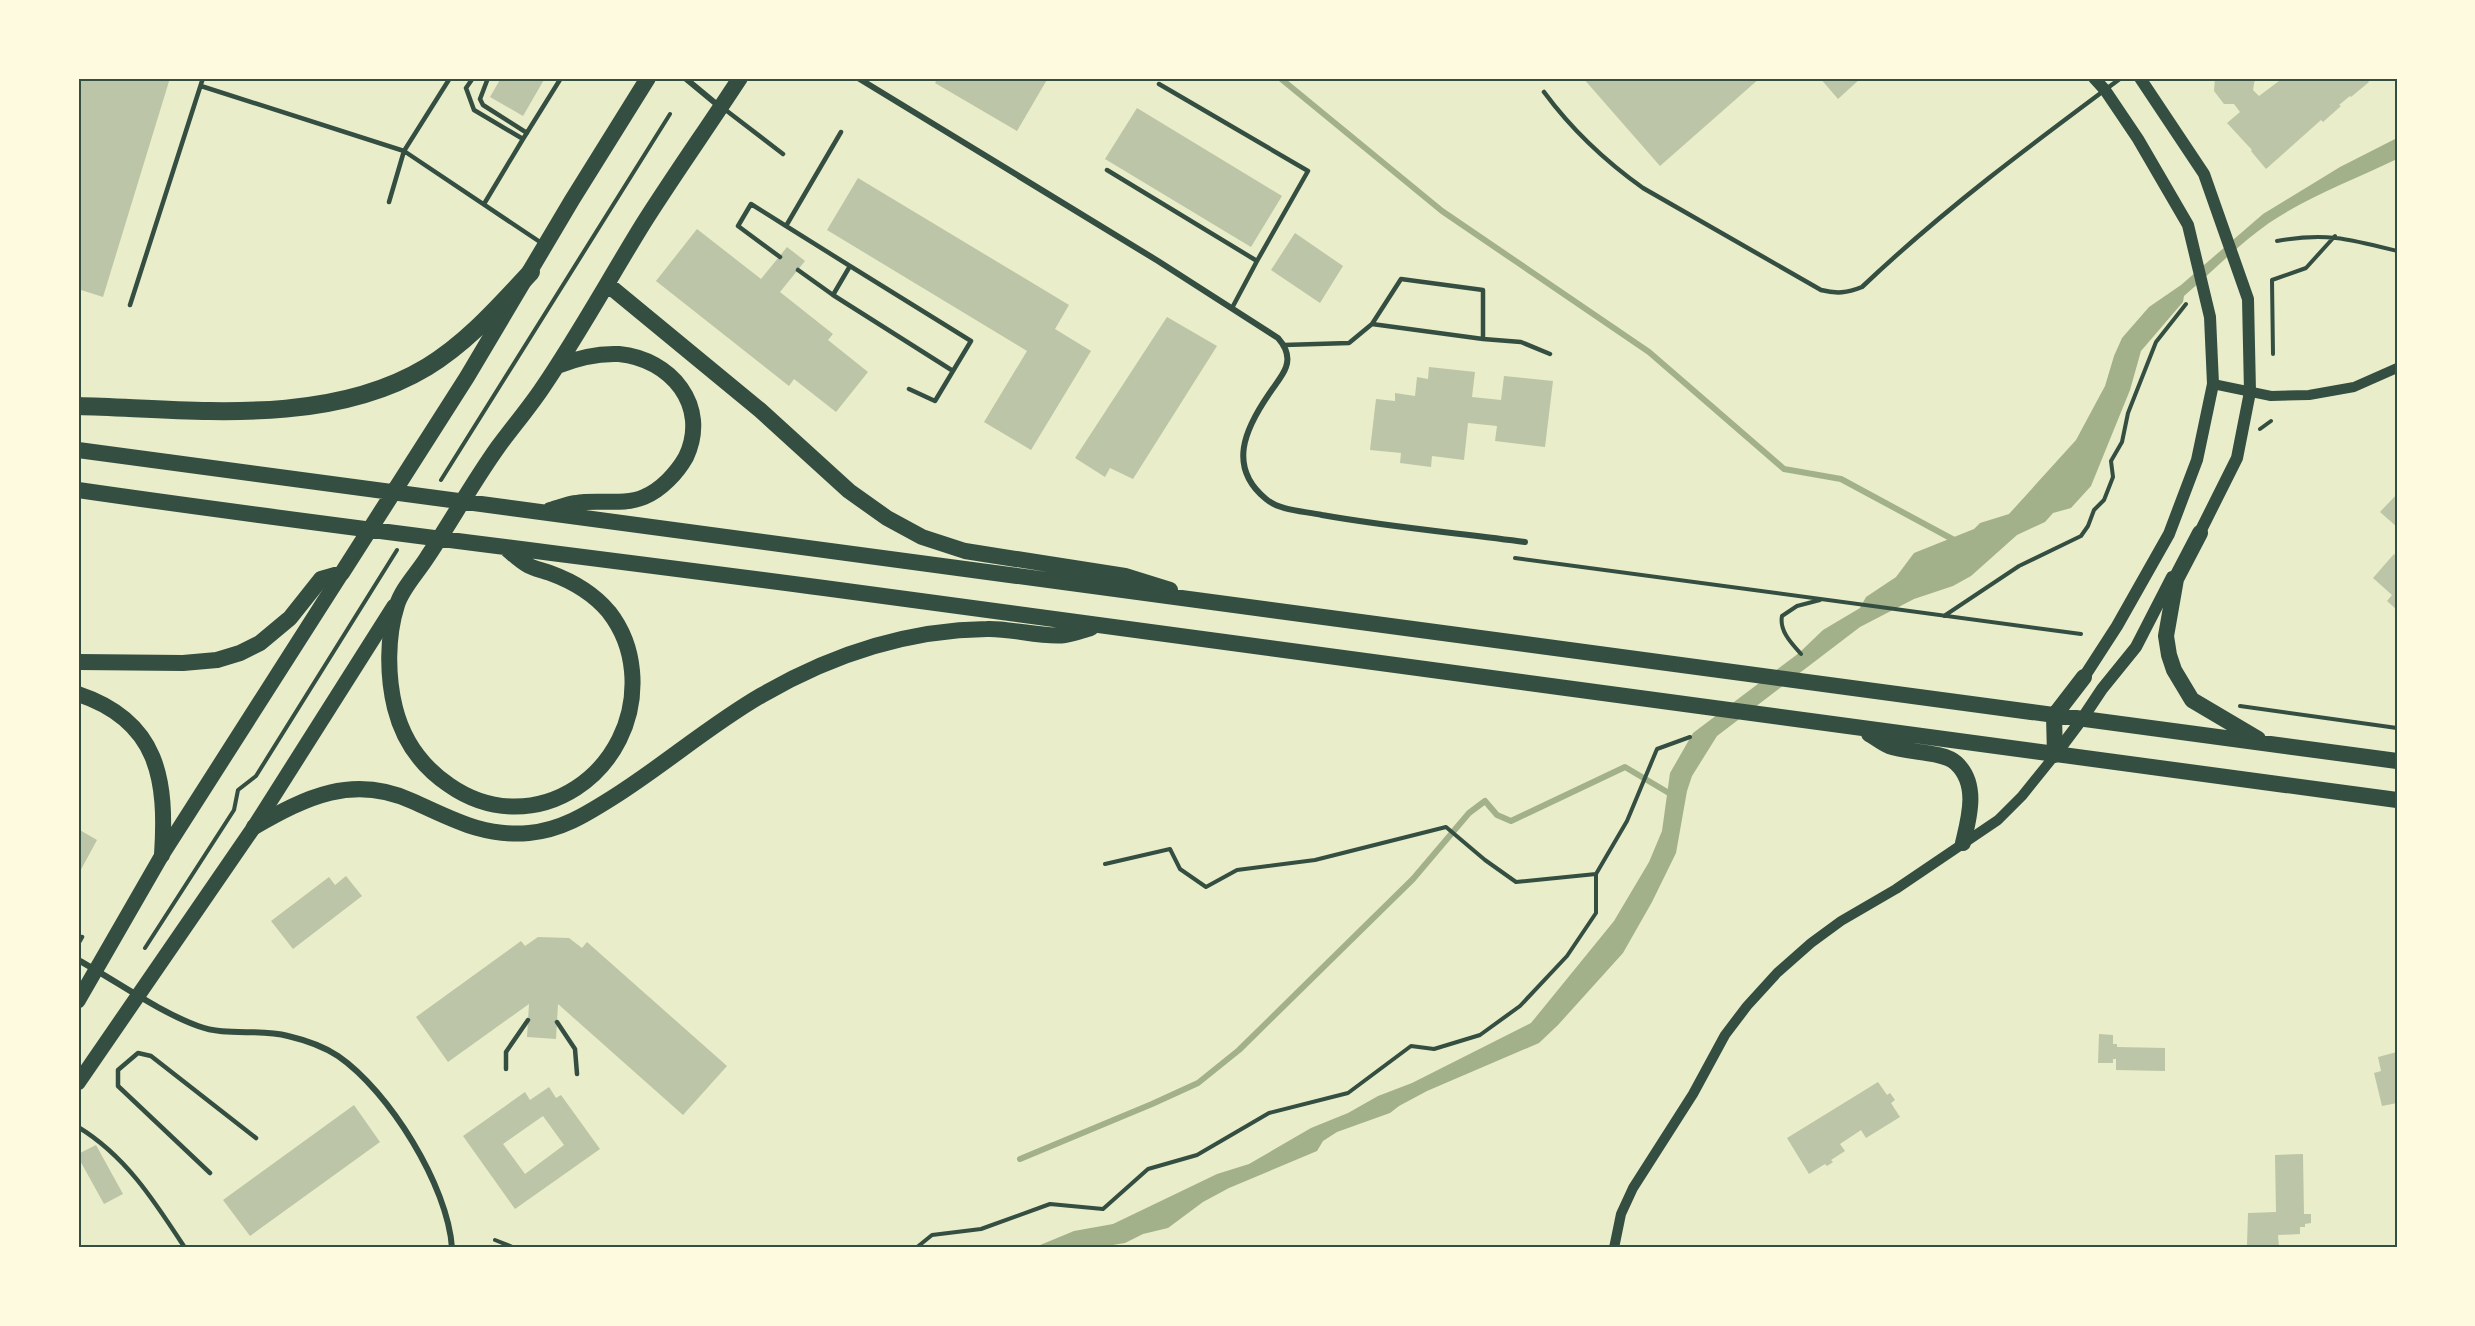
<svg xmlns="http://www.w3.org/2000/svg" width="2475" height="1326" font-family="'Titillium Web',sans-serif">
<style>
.water{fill:#a3b18a}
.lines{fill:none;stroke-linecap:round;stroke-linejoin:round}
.stream{stroke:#a3b18a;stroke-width:6}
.building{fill:#bcc5a7;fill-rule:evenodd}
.path{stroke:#344e41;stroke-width:4}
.service{stroke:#344e41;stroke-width:4.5}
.minor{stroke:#344e41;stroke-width:6}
.tertiary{stroke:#344e41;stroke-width:10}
.secondary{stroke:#344e41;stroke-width:12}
.primary{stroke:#344e41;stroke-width:15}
.trunk{stroke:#344e41;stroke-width:16}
.motorway{stroke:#344e41;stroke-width:18}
.neatline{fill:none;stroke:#344e41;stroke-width:2}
</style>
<rect width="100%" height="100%" fill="#e9edc9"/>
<path class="water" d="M2397 138V159C2354 180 2309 196 2269 223 2239 244 2212 272 2184 296L2183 302 2141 351 2130 390 2091 486 2071 508 2053 513 2045 522 2017 535 1971 576 1953 586 1914 599 1860 627 1717 736 1692 776 1687 791 1676 853 1652 902 1623 953 1558 1025 1539 1043 1427 1091 1399 1106 1390 1113 1337 1132 1323 1141 1317 1151 1229 1188 1203 1202 1168 1228 1143 1234 1125 1243 1095 1248H1033L1074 1231 1113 1224 1217 1174 1249 1164 1311 1128 1348 1113 1378 1096 1412 1083 1531 1023 1614 921 1649 862 1662 831 1670 773 1693 733 1799 653 1823 630 1860 608 1866 597 1896 577 1914 553 1974 529 1980 523 2009 514 2076 440 2105 386 2114 356 2122 338 2149 307 2181 285 2263 214 2340 167Z"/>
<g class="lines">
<path class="stream" d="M1280 78 1442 211 1649 352 1784 469 1841 479 1956 541
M1020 1159 1152 1104 1198 1083 1239 1050 1413 879 1469 813 1485 801 1497 815 1511 821 1625 767 1674 796"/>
</g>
<path class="building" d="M78 78H170L103 297 78 289Z
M501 78H545L523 116 490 97Z
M938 78H1048L1017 131 935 83Z
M1583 78H1760L1660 166Z
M1820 78H1861L1838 99Z
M2215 78H2255L2253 90 2259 96 2283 78H2366L2369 82 2351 97 2350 96 2339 105 2341 106 2323 122 2321 120 2266 169 2251 151 2252 150 2227 123 2240 112 2234 104H2224L2214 91Z
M1137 108 1282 196 1251 247 1105 159Z
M858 178 1069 305 1055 329 1091 351 1031 450 984 422 1027 351 827 230Z
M697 229 761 279 787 247 805 261 780 292 833 334 828 340 868 372 836 412 794 379 789 386 656 281Z
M1295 233 1343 266 1320 303 1271 270Z
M1167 317 1217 346 1133 479 1110 468 1105 477 1075 458Z
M1429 367 1475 372 1472 397 1501 400 1504 376 1553 381 1545 447 1495 441 1497 426 1468 423 1464 460 1432 456 1431 467 1400 463 1401 453 1370 450 1376 399 1395 401V393L1415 396 1417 377 1428 379Z
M2397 494V527L2380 512Z
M2394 554 2397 557V610L2387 601 2392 595 2373 578Z
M78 829 97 840 78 875Z
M346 876 362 896 293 949 271 921 329 877 335 885Z
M538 937 569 938 582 948 587 942 727 1066 683 1115 558 1004 556 1039 527 1037 529 1004 448 1062 416 1017 521 941 525 946Z
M2099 1034 2113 1035V1044H2117V1047L2165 1048V1071L2116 1070V1059H2113V1063H2098Z
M2397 1052V1103L2382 1106 2374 1073 2381 1071 2378 1057Z
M1878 1082 1887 1095 1890 1093 1895 1100 1891 1103 1900 1117 1866 1138 1861 1130 1840 1144 1845 1151 1831 1160 1833 1162 1827 1166 1825 1164 1809 1174 1787 1138Z
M549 1087 556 1098 561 1095 600 1149 515 1209 463 1136 525 1092 530 1100ZM543 1116 564 1145 525 1174 503 1144Z
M354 1105 380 1142 250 1236 223 1200Z
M96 1145 123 1194 104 1204 78 1157V1154Z
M2303 1154 2304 1214H2311V1223L2305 1224V1227H2300V1234L2278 1235 2279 1248H2249V1245H2247L2248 1213 2276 1212 2275 1155Z"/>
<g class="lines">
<path class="path" d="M2277 241C2326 232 2350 239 2397 251
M2273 354 2272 280 2306 268 2335 236
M2260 429 2271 421
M441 480 670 114
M1515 558 2081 634
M1944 616 2019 566 2081 536 2088 526 2094 510 2104 500 2113 477 2111 461 2122 442 2128 413 2156 342 2186 304
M1801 654C1792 644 1779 631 1782 616L1797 606 1820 600
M2240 706 2397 728
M1105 864 1170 849 1180 869 1206 887 1237 870 1315 860 1446 827 1485 860 1516 882 1596 874
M145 948 234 810 238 790 256 776 397 550
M495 1240 515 1248
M916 1248 932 1235 981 1229 1050 1204 1103 1209 1148 1169 1197 1155 1269 1113 1348 1093 1411 1046 1434 1049 1480 1035 1520 1006 1567 956 1596 913V874L1627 821 1657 749 1690 737"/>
<path class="service" d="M473 78 466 88 474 110 523 139 561 78
M488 78 480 99 483 105 527 133
M1159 84 1308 171 1257 261
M201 86 404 151 543 244
M1544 92C1572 130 1605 161 1643 188L1821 290C1837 294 1847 293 1862 287 1943 210 2032 144 2121 78
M723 108 783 154
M1107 170 1257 261 1232 308
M389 202 404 151 450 78
M484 204 523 139
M786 226 850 266 833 295 798 270
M780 257 738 226 751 204 786 226 841 132
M850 266 971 341 935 401 909 389
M833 295 953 371
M130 305 203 78
M1483 339 1521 342 1550 354
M1284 345 1349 343 1372 324 1483 339V290L1401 279 1372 324
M78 944 82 937
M557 1022 575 1049 577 1074
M506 1069V1052L528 1020
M78 1127C126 1156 155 1202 185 1248
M210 1173 118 1086V1070L138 1053 151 1056 256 1138"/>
<path class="minor" d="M685 78 720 107
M858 78 1158 261 1278 338C1285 346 1290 356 1286 367 1283 376 1274 386 1269 394 1245 429 1227 467 1266 499 1280 511 1304 511 1322 515 1389 527 1458 533 1525 542
M78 960C115 980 159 1012 198 1026 227 1037 258 1028 288 1036 305 1040 323 1046 338 1056 389 1091 448 1186 452 1248"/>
<path class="tertiary" d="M2213 384 2271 396 2309 395 2354 387 2397 368
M1614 1248 1621 1214 1633 1188 1693 1094 1725 1035 1747 1006 1777 973 1811 943 1841 921 1896 889 1998 820 2022 796 2055 755"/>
<path class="secondary" d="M2140 78 2204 174 2248 299 2250 392 2237 458 2196 540
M2084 677 2117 626 2169 534 2197 460 2213 384 2210 317 2188 225 2138 139 2105 90 2094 78
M2055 755 2082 719 2102 689 2136 647 2172 577"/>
<path class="primary" d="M78 1001 162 855 342 573
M78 1083 254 827 394 606"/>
<path class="trunk" d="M607 284 760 410 849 491 887 518 922 537 965 551 1125 576 1170 590
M78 450 2397 761
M78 490C326 526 575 555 824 588 1348 659 1872 733 2397 800
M550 510C558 508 567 504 576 503 598 499 623 506 644 497 661 490 677 473 686 457 710 406 671 359 619 354 597 353 577 358 557 366
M2200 533 2176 579 2166 636 2169 655 2174 670 2192 700 2258 739
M506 548C512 553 519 560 526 564 533 569 543 570 550 573 572 581 594 594 609 612 623 630 630 649 632 671 641 771 535 845 449 785 421 766 403 740 395 708 387 676 387 636 397 605 402 588 419 571 428 556 452 520 473 482 498 447 512 428 528 409 541 390 578 336 609 279 643 224 674 175 708 127 740 78
M78 662 183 663 217 660 240 653 260 643 290 618 321 579 342 573 467 377 572 200 648 78
M78 694C159 721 167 780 162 855
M1869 734C1876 738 1882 743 1889 746 1907 753 1943 751 1956 763 1979 784 1969 818 1963 843
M2055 755 2054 716 2084 677
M254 827C306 797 353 774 412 801 453 819 482 837 529 833 561 830 585 815 612 798 663 766 710 725 762 695 831 655 908 630 987 629 1011 628 1043 638 1065 635 1074 634 1083 630 1091 628"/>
<path class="motorway" d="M78 406C191 409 326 428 427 367 468 342 499 306 531 272"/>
</g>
<rect width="2475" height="1326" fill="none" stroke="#fefae0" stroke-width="159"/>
<rect x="80" y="80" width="2316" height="1166" class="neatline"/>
</svg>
